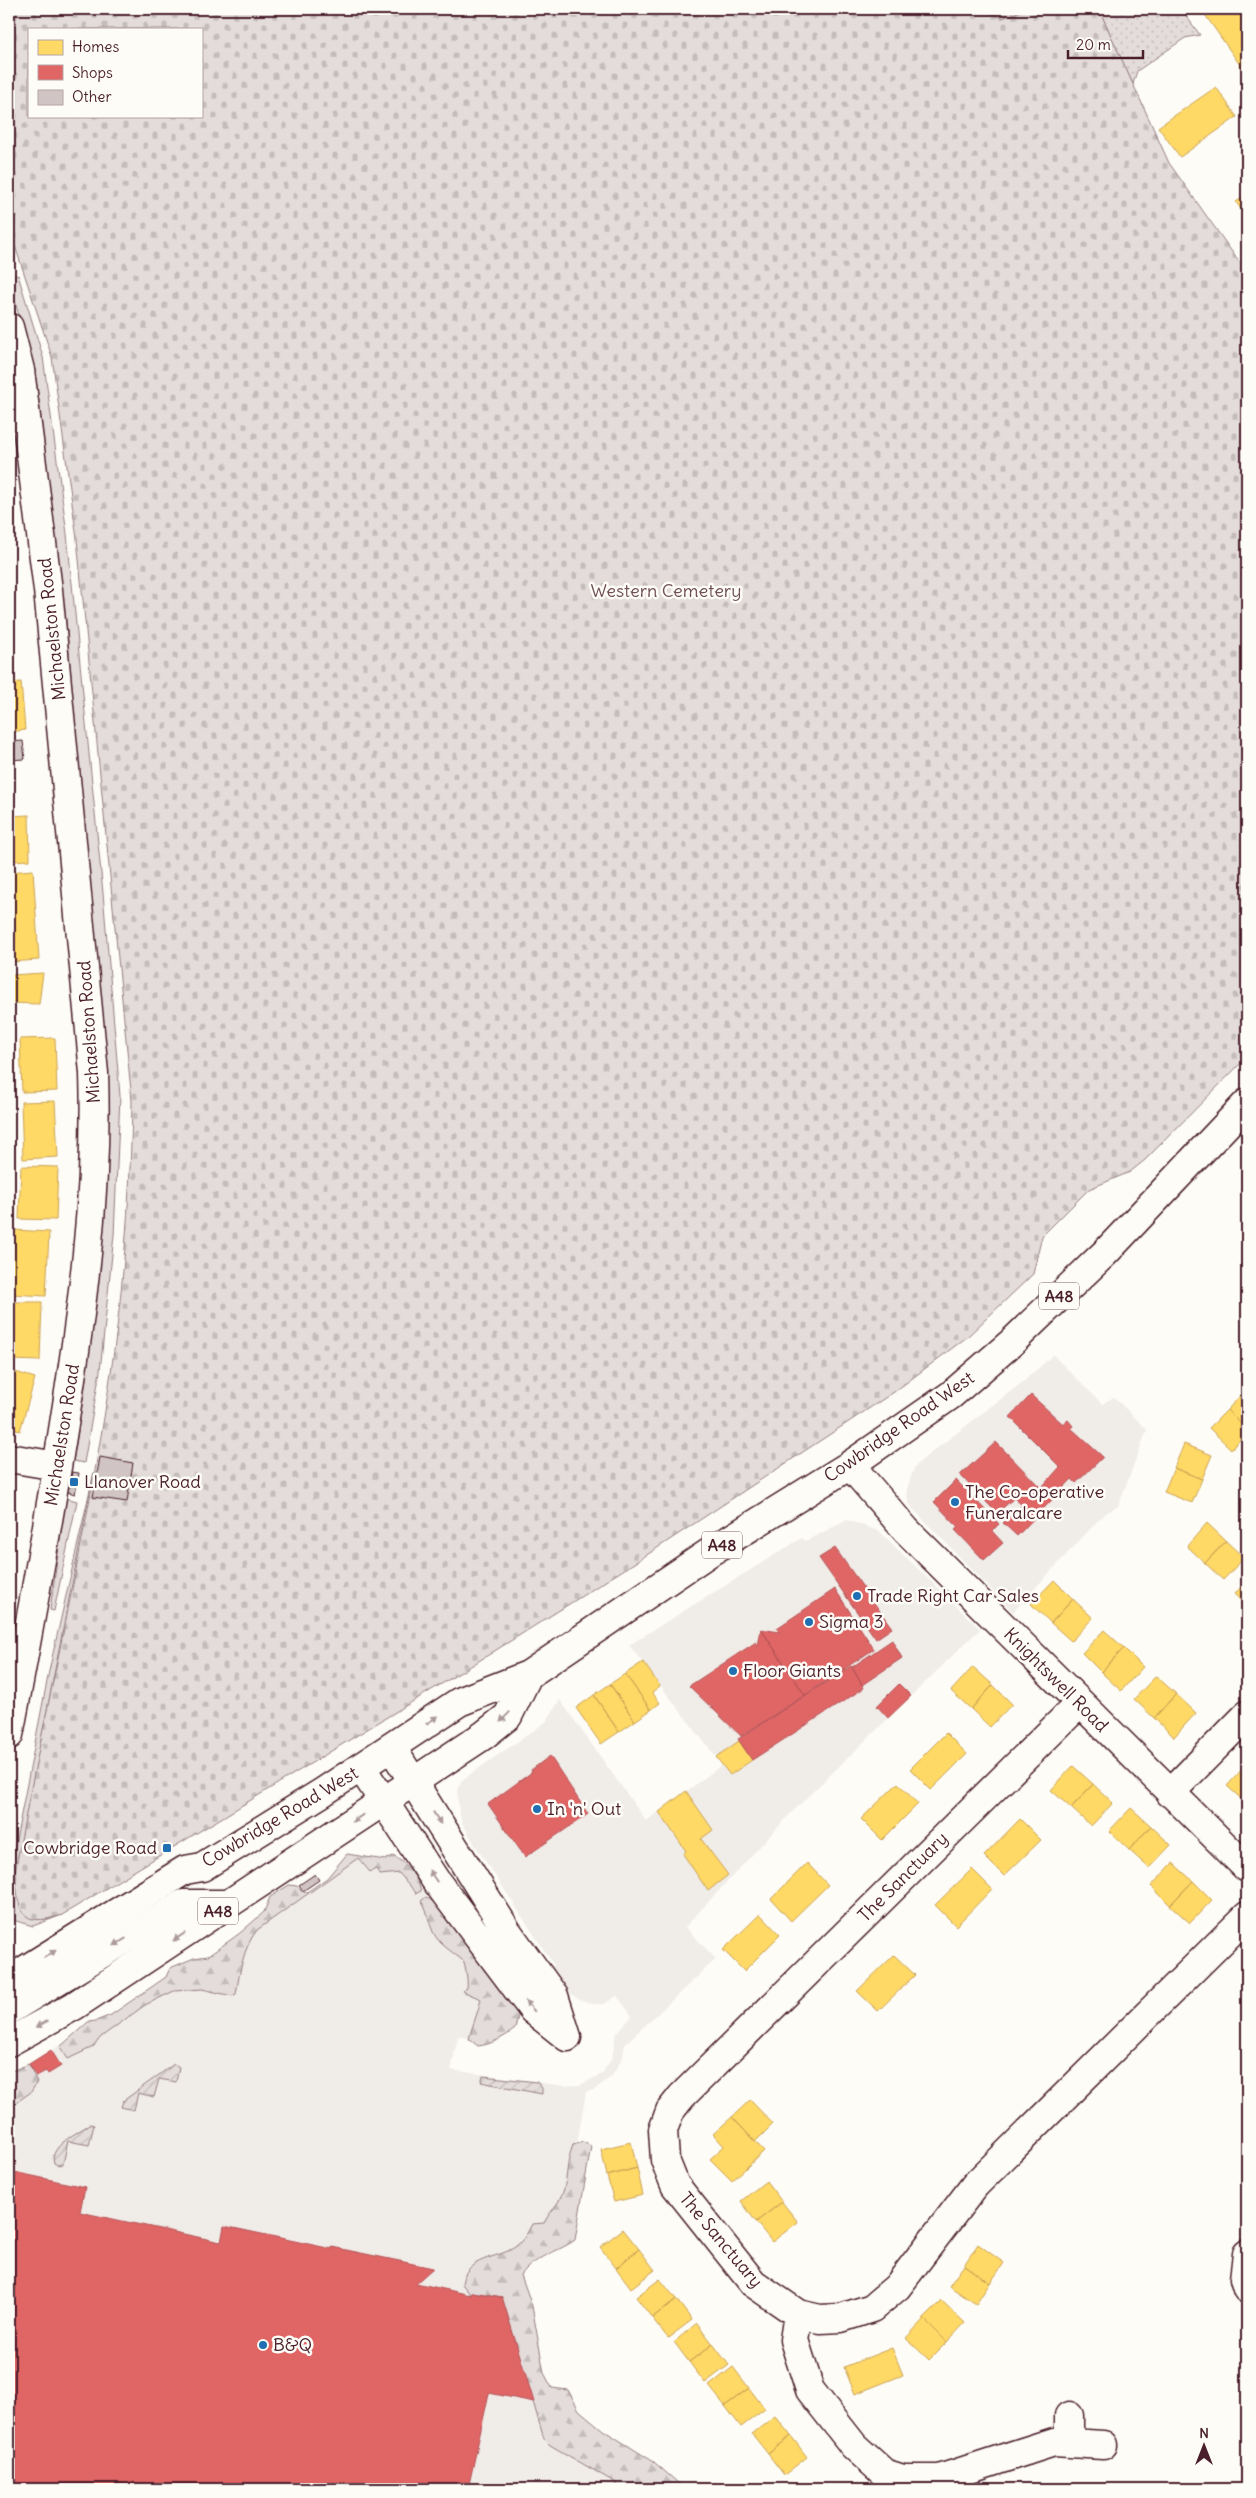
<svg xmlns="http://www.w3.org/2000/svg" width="1256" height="2498" font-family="Delius,sans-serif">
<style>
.built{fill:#f0ece8}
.grass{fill:#e3dcda;stroke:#967e82}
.forest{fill:url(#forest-firs);stroke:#967e82}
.cemetery{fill:url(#cemetery-stones);stroke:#967e82;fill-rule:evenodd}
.park{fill:url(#park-dots);stroke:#967e82}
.garden{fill:url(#garden-furrows);stroke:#967e82}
.homes{fill:#ffd966;stroke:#c9a154}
.shops{fill:#e06666;stroke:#b35154}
.building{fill:#d0c5c4;stroke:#4a1f2b}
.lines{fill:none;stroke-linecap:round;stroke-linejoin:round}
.minor-casing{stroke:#4a1f2b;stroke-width:31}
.highway-casing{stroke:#4a1f2b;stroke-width:31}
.minor{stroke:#fdfcf7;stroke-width:28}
.highway{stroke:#fdfcf7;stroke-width:28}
.oneway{fill:#ac999b}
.poi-dot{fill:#1f6fb2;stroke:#fdfcf7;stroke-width:2}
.labels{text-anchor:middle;stroke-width:5;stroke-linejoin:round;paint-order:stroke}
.shield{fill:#fdfcf7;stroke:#806168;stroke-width:1}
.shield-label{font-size:16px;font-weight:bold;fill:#4a1f2b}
.park-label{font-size:18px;fill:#704e57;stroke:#fdfcf7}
.street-label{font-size:18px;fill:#4a1f2b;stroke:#fdfcf7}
.poi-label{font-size:18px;fill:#4a1f2b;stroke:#fdfcf7;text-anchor:start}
</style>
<defs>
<pattern id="forest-firs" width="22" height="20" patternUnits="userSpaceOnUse" patternTransform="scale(1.25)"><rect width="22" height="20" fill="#e3dcda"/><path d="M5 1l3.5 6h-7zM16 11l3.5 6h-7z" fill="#c4bcbb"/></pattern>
<pattern id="cemetery-stones" width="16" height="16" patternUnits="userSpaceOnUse" patternTransform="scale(1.25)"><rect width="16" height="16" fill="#e3dcda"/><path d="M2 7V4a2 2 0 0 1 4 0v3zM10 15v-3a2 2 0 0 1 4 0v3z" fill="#c4bcbb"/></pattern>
<pattern id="park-dots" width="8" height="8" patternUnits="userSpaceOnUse" patternTransform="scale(1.25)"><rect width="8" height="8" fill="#e3dcda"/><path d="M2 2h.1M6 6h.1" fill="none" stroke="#c4bcbb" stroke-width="1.8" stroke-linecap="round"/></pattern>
<pattern id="garden-furrows" width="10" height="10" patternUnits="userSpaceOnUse" patternTransform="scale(1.25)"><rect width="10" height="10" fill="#e3dcda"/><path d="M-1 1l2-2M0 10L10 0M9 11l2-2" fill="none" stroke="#c4bcbb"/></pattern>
</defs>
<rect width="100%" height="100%" fill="#fdfcf7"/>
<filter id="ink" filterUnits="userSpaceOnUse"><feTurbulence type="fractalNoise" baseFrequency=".02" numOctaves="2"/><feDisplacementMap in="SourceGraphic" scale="10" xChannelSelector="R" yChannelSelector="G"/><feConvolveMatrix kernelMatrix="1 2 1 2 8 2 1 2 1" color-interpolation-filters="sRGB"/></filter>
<g filter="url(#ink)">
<path class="built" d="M1053 1355 1102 1404 1114 1397 1147 1430 1118 1506 1104 1514 1013 1612 913 1509 908 1502 907 1489 914 1468 922 1460 1024 1381Z
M847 1520 879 1531 980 1629 790 1814 685 1927 716 1959 625 2044 623 2057 612 2076 594 2090 586 2092 561 2236 509 2268 554 2415 619 2465 616 2489H9V2072L29 2064 208 1956 301 1891 307 1892 327 1878 347 1854 385 1860 393 1856 399 1859 506 2001 490 2042 458 2036 451 2070 564 2086 580 2085 602 2074 612 2058 616 2034 632 2016 617 1996 604 2004H593L578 1999 568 1991 549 1968 554 1965 475 1845 463 1824 459 1813 457 1790 462 1780 546 1722 560 1700 646 1821 722 1765 629 1645 802 1538 806 1541Z"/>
<path class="grass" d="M18 275 43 357 67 534 103 893 120 1096 114 1235 100 1371 84 1463 73 1461C94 1342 105 1221 109 1100L66 621 35 371 9 281V277Z
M94 1472 15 1872 21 1909 45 1920 62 1915 33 1926 16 1921 9 1913V1876L49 1671Z
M66 1498 77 1501 54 1611 50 1610Z"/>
<path class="forest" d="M347 1854 385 1860 393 1856C406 1862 418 1878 421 1891L415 1894 416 1893 399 1873 380 1875 376 1869 370 1872 358 1858 257 1930C243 1948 240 1971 236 1994L232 1996 202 1989 174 1991 145 2005 101 2037 93 2047 68 2059 60 2047 88 2022 96 2021 111 2015 166 1977 170 1968 194 1958 208 1956 240 1933 264 1912 270 1897 289 1885 297 1886 301 1891 307 1892 327 1878Z
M426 1897 446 1910 520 2007 515 2029C505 2037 490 2045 478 2046L469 2039C472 2025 478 2014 481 1999L462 1991 467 1988C468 1981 466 1969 464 1962 462 1959 444 1947 440 1942 428 1930 430 1913 421 1901Z
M29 2064 37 2082 31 2092 9 2108V2072Z
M583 2142 591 2146 575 2240C558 2252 532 2258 521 2275L532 2306 544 2373 552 2388 568 2390 579 2410 603 2430 654 2462 685 2489H615L616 2483 550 2445 544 2439 502 2297 473 2292 471 2295 462 2284C465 2257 498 2259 515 2247 523 2241 528 2232 532 2224L544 2223C549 2213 561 2201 563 2192 568 2176 566 2163 573 2145Z"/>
<path class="cemetery" d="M9 9H983L1002 18 1026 9H1099L1169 163 1247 273V1057L1145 1160 1130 1172 1089 1189 1042 1236 1033 1274 967 1337 894 1392 639 1560 466 1669 62 1915C18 1929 19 1910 15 1872 48 1691 94 1511 117 1328 126 1252 131 1177 132 1101L77 539 52 357 9 228ZM29 29H201V116H29Z"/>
<path class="park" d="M983 9H1026L1002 18Z
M1099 9H1181L1200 35 1185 38 1137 71 1133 84Z"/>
<path class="garden" d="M174 2064 179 2067 176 2082 159 2079 154 2097 138 2093 134 2110 121 2107 123 2101Z
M483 2076 537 2082 542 2088V2094L481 2082Z
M90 2124 94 2125 89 2145 68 2141 63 2164 57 2165 54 2163C48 2146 79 2132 90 2124Z"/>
<path class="homes" d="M1201 9H1238L1247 22V75Z
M1216 87 1237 117 1180 157 1158 127Z
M1247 195V218L1236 202Z
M9 623H11L13 669H9Z
M21 682 25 730 9 732V683Z
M29 815 30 860 9 861V816Z
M33 870 39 960 9 962V872Z
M43 973 39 1004 9 1003 11 975Z
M55 1038 57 1091 22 1092 20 1039Z
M55 1101 58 1157 23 1159 21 1102Z
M21 1166 58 1167 56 1220 19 1219Z
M14 1230 49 1232 46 1296 11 1294Z
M9 1302H42L40 1361 9 1360Z
M9 1370 35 1378 20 1431 9 1428Z
M1244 1392 1247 1395V1430L1227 1410Z
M1227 1410 1247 1430V1433L1231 1449 1209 1428Z
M1184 1444 1212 1455 1202 1479 1174 1468Z
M1174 1468 1202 1479 1192 1503 1164 1492Z
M1207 1523 1226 1541 1205 1563 1187 1546Z
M1226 1541 1244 1558 1223 1580 1205 1563Z
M1054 1580 1073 1599 1051 1623 1031 1604Z
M1247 1580V1605L1235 1594Z
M1073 1599 1093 1618 1071 1641 1051 1623Z
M1104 1630 1124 1648 1101 1672 1082 1653Z
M1124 1648 1143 1667 1121 1691 1101 1672Z
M643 1662 660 1686 652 1692 660 1703 651 1710 625 1674Z
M973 1667 993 1685 971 1709 951 1691Z
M625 1674 651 1710 635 1721 610 1684Z
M1156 1676 1176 1694 1154 1718 1134 1699Z
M610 1684 635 1721 619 1732 594 1695Z
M993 1685 1012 1704 990 1727 971 1709Z
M1176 1694 1196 1713 1174 1737 1154 1718Z
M594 1695 619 1732 601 1744 576 1708Z
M946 1733 967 1754 931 1790 910 1769Z
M739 1741 752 1760 730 1775 716 1757Z
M1247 1764V1804L1227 1786Z
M1073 1766 1093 1784 1071 1808 1051 1790Z
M898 1783 918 1804 882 1840 861 1819Z
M1093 1784 1113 1803 1091 1826 1071 1808Z
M686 1791 713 1830 701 1839 728 1875 708 1891 683 1854 686 1851 659 1812Z
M1131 1808 1151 1826 1129 1850 1109 1831Z
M1020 1819 1041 1840 1004 1876 984 1856Z
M1151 1826 1171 1845 1149 1868 1129 1850Z
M807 1863 828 1885 791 1921 771 1899Z
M1173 1863 1193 1881 1170 1905 1151 1886Z
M972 1869 992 1889 956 1926 935 1905Z
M1193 1881 1212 1900 1190 1923 1170 1905Z
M760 1914 780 1935 744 1971 723 1950Z
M894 1955 915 1975 878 2011 857 1991Z
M1247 1968V1980L1241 1974Z
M750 2100 773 2124 755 2142 732 2117Z
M732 2117 764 2151 732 2181 710 2159 724 2146 713 2134Z
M631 2142 637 2168 607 2176 601 2149Z
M637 2168 643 2195 614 2202 607 2176Z
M766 2181 782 2202 756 2222 741 2201Z
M782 2202 798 2222 772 2242 756 2222Z
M623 2229 639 2249 616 2268 600 2247Z
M978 2244 1004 2263 990 2283 964 2265Z
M639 2249 655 2270 631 2288 616 2268Z
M964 2265 990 2283 976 2304 949 2286Z
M660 2279 676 2299 652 2318 636 2297Z
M676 2299 692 2320 668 2338 652 2318Z
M942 2301 965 2323 947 2342 924 2319Z
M924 2319 947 2342 929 2360 906 2338Z
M697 2323 713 2344 689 2362 674 2342Z
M713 2344 729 2365 705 2383 689 2362Z
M892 2348 903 2375 855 2394 844 2367Z
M733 2367 749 2388 725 2406 709 2386Z
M749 2388 765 2409 741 2427 725 2406Z
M775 2416 791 2436 768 2454 752 2434Z
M791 2436 807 2457 784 2475 768 2454Z"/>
<path class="shops" d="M1031 1395 1063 1424 1068 1420 1073 1426 1071 1428 1103 1457 1076 1483 1072 1479 1017 1536 1003 1523 1022 1505 1014 1498 997 1513 960 1475 996 1442 1041 1488 1060 1467 1010 1417Z
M956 1480 999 1524 992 1531 1003 1543 984 1560 955 1530 958 1527 934 1502Z
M835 1548 892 1628 876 1639 819 1558Z
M835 1589 874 1649 805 1695 761 1629 779 1632 777 1628Z
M761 1629 805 1695 741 1736 689 1686 756 1642 758 1646Z
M892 1640 902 1658 862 1685 852 1667Z
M851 1666 864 1688 752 1760 738 1739Z
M899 1684 911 1696 888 1718 877 1706Z
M550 1756 588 1814 525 1857 488 1804 532 1772 531 1770Z
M51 2050 61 2066 48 2074 46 2071 36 2076 29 2064Z
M9 2171 85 2187 80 2212 221 2242 224 2226 332 2249V2247L433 2268 416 2283 471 2295 472 2292 502 2297 534 2402 489 2393 468 2489H41L9 2482Z"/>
<path class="building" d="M23 741 25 759 9 760V742Z
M100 1457 133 1463 127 1502 93 1497Z
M72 1472 79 1473 75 1494 68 1492Z
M315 1874 319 1880 303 1891 299 1885Z"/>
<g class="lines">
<g class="minor-casing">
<path id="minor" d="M9 327 20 370 48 590 94 1073C98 1193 82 1312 63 1430 47 1532 28 1634 9 1735
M9 1458 57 1466
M850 1465 906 1530 1247 1868
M1080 1703 682 2096 670 2111 663 2130 665 2160 675 2185 753 2283 798 2314 820 2319 841 2318 872 2308 897 2287 975 2185 1247 1916
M392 1748 507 1931 554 1996 567 2037
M361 1767 436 1881 533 2010 567 2037
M1170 1793 1247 1715
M9 2010 183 1904H228
M1247 2254 1244 2279 1247 2289
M798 2314 794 2340 810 2390 854 2446 884 2473 903 2479H939L1054 2442 1103 2445
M1069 2416V2442"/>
</g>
<g class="highway-casing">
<path id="highway" d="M9 1980 185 1870 202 1867 323 1792 459 1702 528 1675 713 1550 850 1465 951 1395 1011 1343 1106 1252 1247 1103
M9 2042 74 2006 484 1735 508 1716 528 1675"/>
</g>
<use href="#minor" class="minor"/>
<use href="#highway" class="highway"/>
</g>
<defs><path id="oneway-solid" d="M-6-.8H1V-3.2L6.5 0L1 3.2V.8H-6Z" transform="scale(1.25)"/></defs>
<g class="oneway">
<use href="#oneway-solid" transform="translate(505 1717) rotate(134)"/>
<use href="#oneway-solid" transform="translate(432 1720) rotate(-34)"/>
<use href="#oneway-solid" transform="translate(358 1818) rotate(146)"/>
<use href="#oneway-solid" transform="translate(437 1818) rotate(58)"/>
<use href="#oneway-solid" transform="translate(433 1876) rotate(-124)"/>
<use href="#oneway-solid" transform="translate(179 1937) rotate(147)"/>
<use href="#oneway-solid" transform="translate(120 1942) rotate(149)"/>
<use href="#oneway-solid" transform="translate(50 1954) rotate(-32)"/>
<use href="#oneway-solid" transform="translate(530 2006) rotate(-130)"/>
<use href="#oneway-solid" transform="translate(42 2024) rotate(152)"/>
</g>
</g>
<g class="poi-dot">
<rect x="69" y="1477" width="10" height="10" rx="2.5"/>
<circle cx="955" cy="1502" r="5"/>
<circle cx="857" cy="1596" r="5"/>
<circle cx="809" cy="1622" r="5"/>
<circle cx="733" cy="1671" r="5"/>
<circle cx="537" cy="1809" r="5"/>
<rect x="162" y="1843" width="10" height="10" rx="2.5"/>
<circle cx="263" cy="2345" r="5"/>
</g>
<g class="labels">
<g class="shield">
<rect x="1039" y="1282.5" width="40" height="27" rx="4"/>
<rect x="702" y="1531.5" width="40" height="27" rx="4"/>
<rect x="198" y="1897.5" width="40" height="27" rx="4"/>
</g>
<g class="shield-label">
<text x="1059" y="1302">A48</text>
<text x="722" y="1551">A48</text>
<text x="218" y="1917">A48</text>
</g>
<g class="park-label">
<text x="666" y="597">Western Cemetery</text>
</g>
<g class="street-label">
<text transform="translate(52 629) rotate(-96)" y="6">Michaelston Road</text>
<text transform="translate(89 1032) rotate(-94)" y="6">Michaelston Road</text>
<text transform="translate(899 1427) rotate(-35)" y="6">Cowbridge Road West</text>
<text transform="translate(62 1435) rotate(-81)" y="6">Michaelston Road</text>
<text transform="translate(1056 1680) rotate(45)" y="6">Knightswell Road</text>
<text transform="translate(280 1817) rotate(-31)" y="6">Cowbridge Road West</text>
<text transform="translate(903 1877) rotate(-45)" y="6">The Sanctuary</text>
<text transform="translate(721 2240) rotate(50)" y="6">The Sanctuary</text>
</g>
<g class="poi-label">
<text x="84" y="1488">Llanover Road</text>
<text x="965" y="1498">The Co-operative<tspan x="965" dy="21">Funeralcare</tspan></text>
<text x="867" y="1602">Trade Right Car Sales</text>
<text x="819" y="1628">Sigma 3</text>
<text x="743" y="1677">Floor Giants</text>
<text x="547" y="1815">In 'n' Out</text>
<text x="157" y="1854" text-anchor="end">Cowbridge Road</text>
<text x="273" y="2351">B&amp;Q</text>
</g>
</g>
<rect width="1256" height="2498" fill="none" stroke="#fdfcf7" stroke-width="30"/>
<rect x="15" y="15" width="1226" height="2468" fill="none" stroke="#4a1f2b" stroke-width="2" filter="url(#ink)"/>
<rect x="28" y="28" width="175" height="90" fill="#fdfcf7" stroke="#b5a4a5"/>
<rect x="38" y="40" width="25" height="15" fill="#ffd966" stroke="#b5a4a5"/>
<text x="72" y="52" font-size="15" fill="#4a1f2b">Homes</text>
<rect x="38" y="65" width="25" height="15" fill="#e06666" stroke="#b5a4a5"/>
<text x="72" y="78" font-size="15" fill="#4a1f2b">Shops</text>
<rect x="38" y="90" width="25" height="15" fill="#d0c5c4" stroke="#b5a4a5"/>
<text x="72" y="102" font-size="15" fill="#4a1f2b">Other</text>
<g transform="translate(1204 2446)" stroke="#fdfcf7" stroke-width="4" paint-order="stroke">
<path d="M0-4L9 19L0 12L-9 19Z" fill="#4a1f2b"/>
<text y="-8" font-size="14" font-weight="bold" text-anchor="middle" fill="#4a1f2b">N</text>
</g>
<path d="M1068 50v8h75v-8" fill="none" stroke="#4a1f2b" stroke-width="2.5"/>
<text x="1076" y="50" font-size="15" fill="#4a1f2b" stroke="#fdfcf7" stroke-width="4" paint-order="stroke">20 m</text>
</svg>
